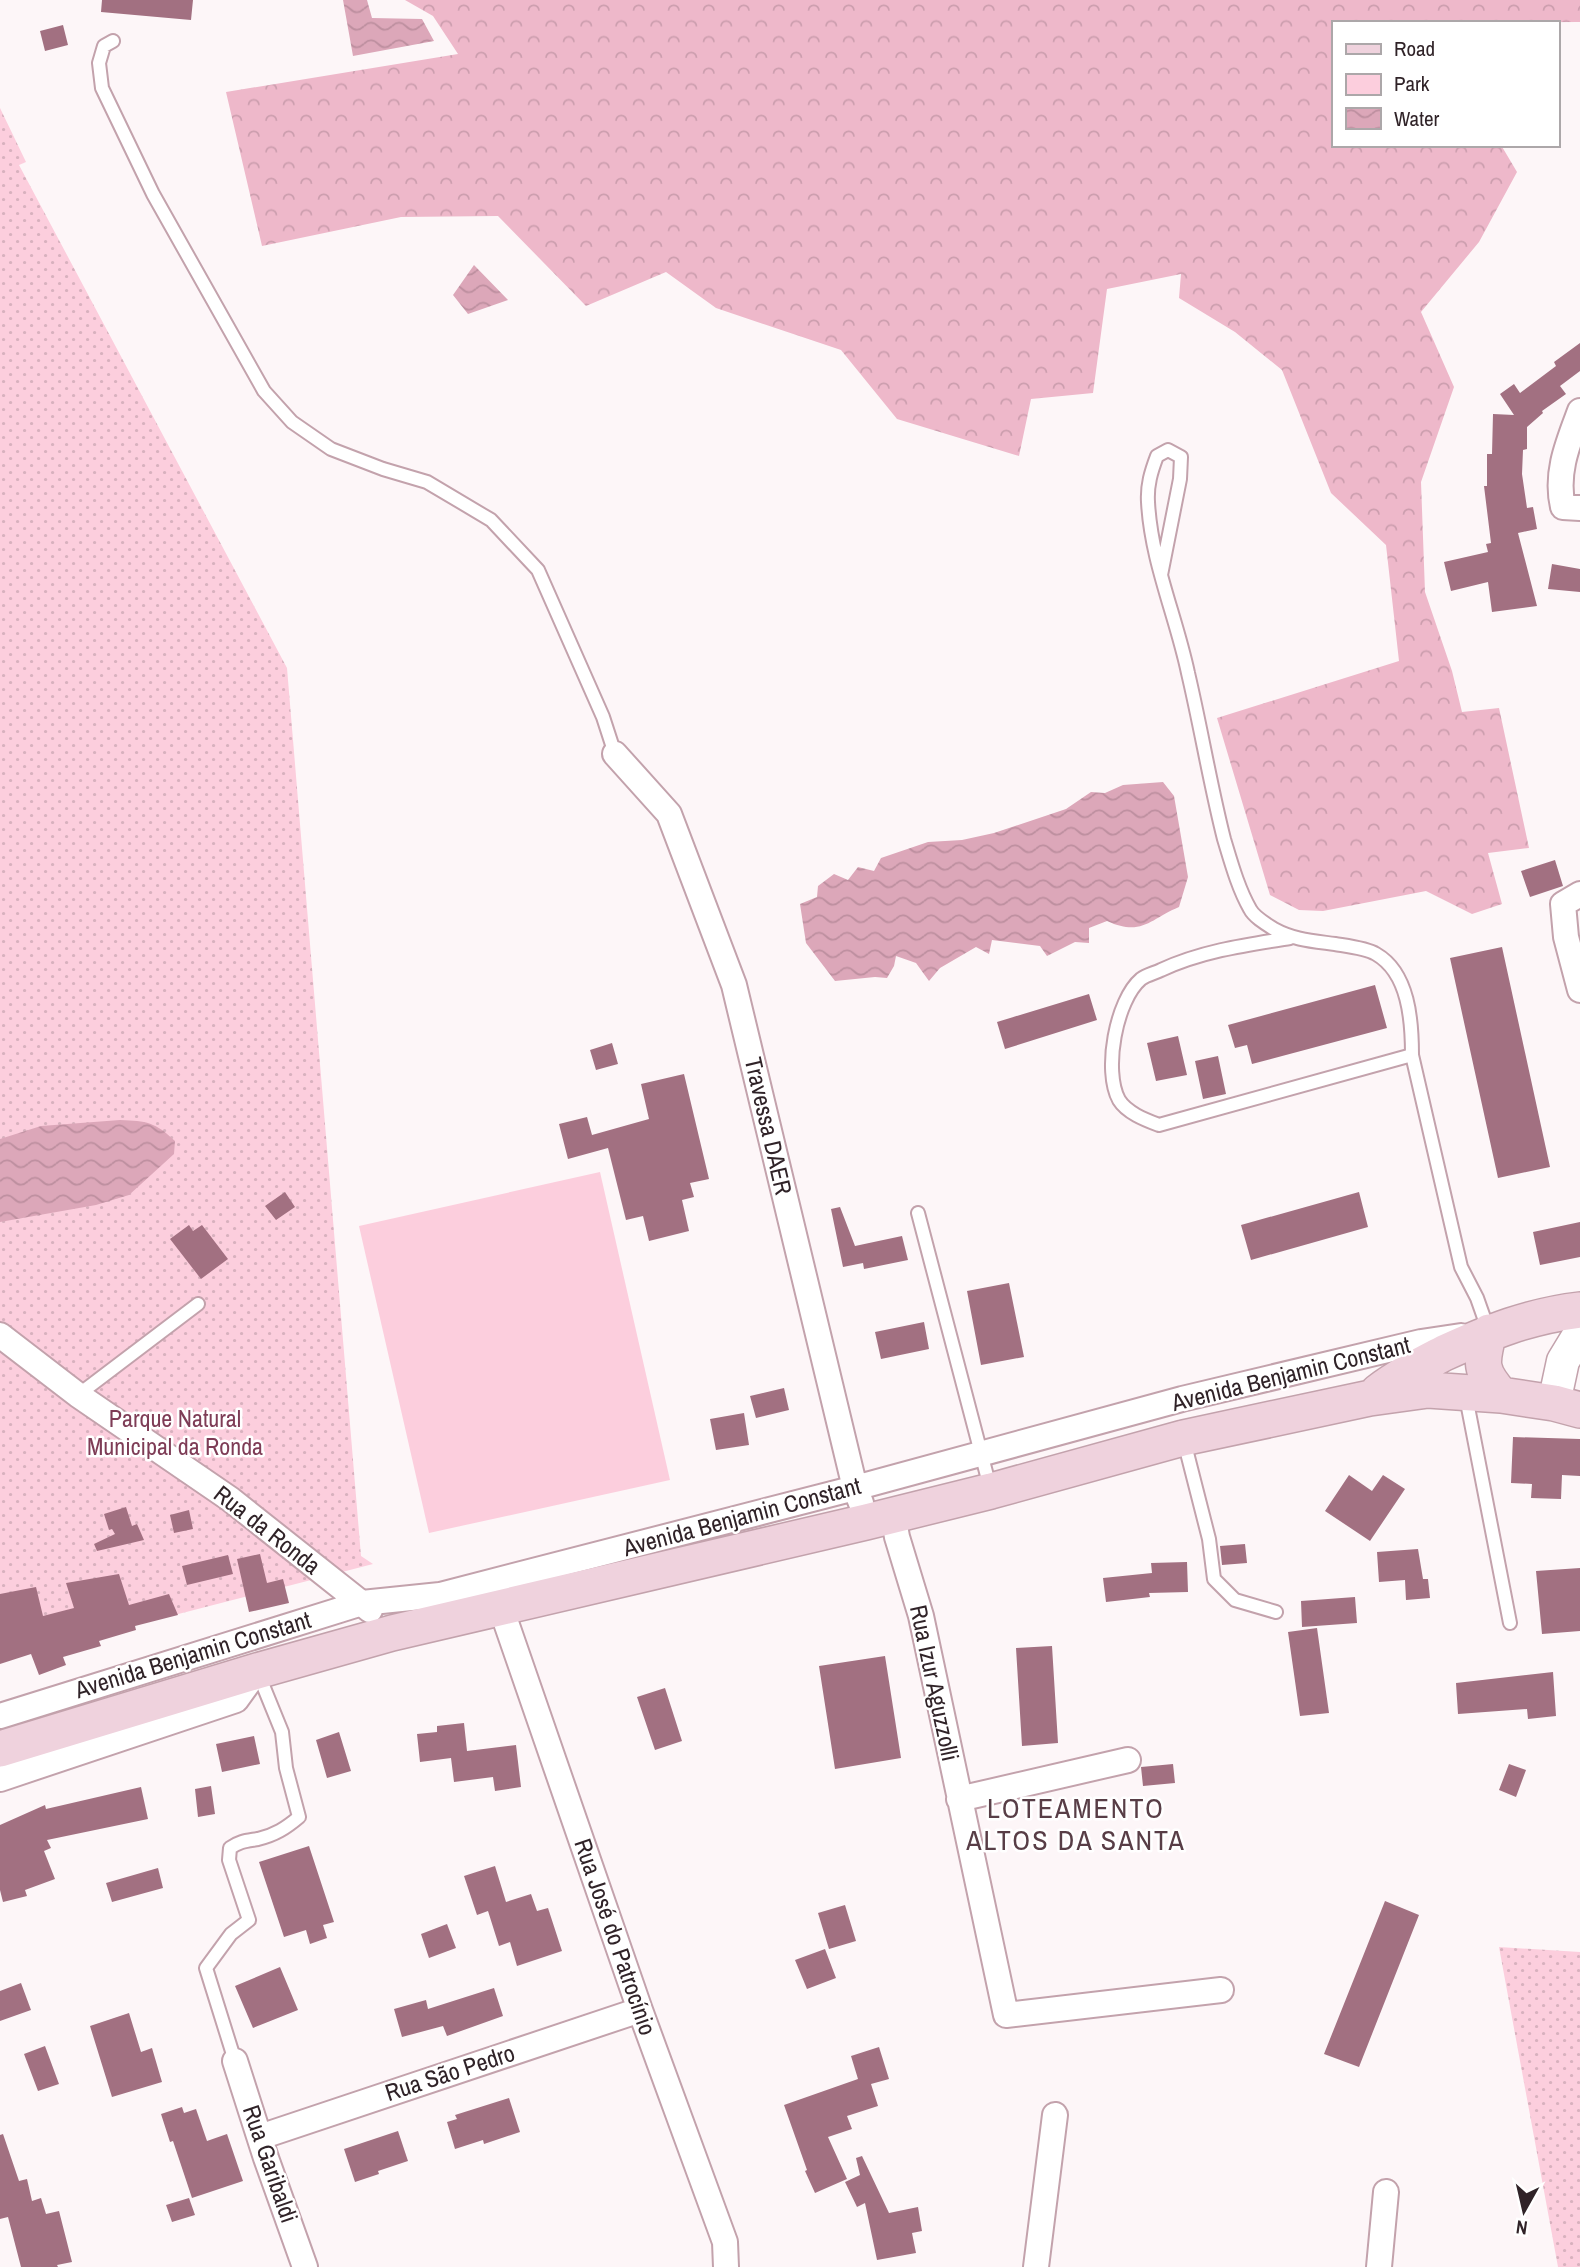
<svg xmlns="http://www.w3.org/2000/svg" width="1580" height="2267" font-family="'Archivo Narrow',sans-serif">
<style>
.green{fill:url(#green-dots)}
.forest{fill:url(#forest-crowns)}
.pitch{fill:#fccedd}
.water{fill:url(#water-waves)}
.building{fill:#a27081}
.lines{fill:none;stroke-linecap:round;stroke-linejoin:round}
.service-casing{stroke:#c3a2ac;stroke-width:16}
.minor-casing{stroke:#c3a2ac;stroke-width:28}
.tertiary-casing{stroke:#c3a2ac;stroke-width:35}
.secondary-casing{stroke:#c3a2ac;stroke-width:38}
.service{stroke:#fff;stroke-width:12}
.minor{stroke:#fff;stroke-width:24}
.tertiary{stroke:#fff;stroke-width:32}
.secondary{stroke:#efd2dd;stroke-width:35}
.labels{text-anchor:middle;stroke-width:5;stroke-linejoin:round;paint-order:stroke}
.street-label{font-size:24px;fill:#302328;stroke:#fff}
.park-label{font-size:24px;fill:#7e3c56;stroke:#fff}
.quarter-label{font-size:28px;letter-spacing:2px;fill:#583d46;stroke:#fff}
</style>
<defs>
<pattern id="green-dots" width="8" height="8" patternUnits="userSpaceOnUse" patternTransform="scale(1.75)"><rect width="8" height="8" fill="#fccedd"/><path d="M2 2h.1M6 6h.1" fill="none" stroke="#d8b1be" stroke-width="1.8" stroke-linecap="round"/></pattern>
<pattern id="forest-crowns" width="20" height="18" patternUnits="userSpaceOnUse" patternTransform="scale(1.75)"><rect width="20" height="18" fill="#eeb8ca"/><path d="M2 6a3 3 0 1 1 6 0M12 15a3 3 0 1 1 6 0" fill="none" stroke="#cc9eae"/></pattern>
<pattern id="water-waves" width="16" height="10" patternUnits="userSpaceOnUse" patternTransform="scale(1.75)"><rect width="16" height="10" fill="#dca7b9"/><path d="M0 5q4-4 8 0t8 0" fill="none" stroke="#bd8f9f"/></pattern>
</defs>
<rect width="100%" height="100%" fill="#fdf6f8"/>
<path class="green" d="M0 108 26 162 19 165 287 668 361 1556 373 1564 0 1660Z
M1499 1947 1580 1952V2267H1558Z"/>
<path class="forest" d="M405 0H1580V22L1333 23V145H1501L1517 172 1479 242 1421 312 1454 387 1421 482 1425 592 1452 671 1462 712 1499 708 1529 848 1488 853 1502 904 1472 914 1426 891 1323 911 1299 910 1270 895 1217 718 1399 661 1386 545 1331 493 1282 370 1235 332 1179 298 1181 274 1107 289 1093 393 1031 399 1019 456 897 419 841 350 716 308 666 272 586 306 498 216 401 217 262 246 226 92 458 54 433 16Z"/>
<path class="pitch" d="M600 1172 670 1480 429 1533 359 1226Z"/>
<path class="water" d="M343 0H367L372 18 422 19 434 41 353 56Z
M474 265 508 300 468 314 453 295Z
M1163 782 1174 796 1188 877 1179 907C1150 919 1142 937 1107 921L1089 928V943L1075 942 1047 956 1040 946 992 940 989 954 976 947 940 968 929 981 916 963 896 956 894 966 887 978 875 977 835 981 806 943 800 904 817 897 818 886 834 874 848 880 858 867 874 871 881 858 928 842 962 840 994 833 1066 809 1091 792 1105 793 1123 785Z
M120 1120C147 1121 155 1122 175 1141L174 1154 129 1195 96 1205 0 1222V1139L41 1126Z"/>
<path class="building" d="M102 0H193L191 20 101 12Z
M63 25 68 45 45 51 40 31Z
M1580 343V371L1560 386 1566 394 1542 411 1543 413 1527 427V449L1523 450 1522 474 1527 508 1533 507 1537 529 1518 533 1537 606 1492 612 1488 582 1451 591 1444 562 1488 552 1486 544 1491 543 1484 486H1487V454H1492L1493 414 1514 415 1500 394 1514 384 1520 393 1556 366 1554 362Z
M1552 564 1580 569V592L1548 589Z
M1555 860 1563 886 1530 897 1521 871Z
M1502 947 1550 1167 1498 1178 1450 958Z
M1375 985 1387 1028 1252 1064 1247 1045 1235 1048 1228 1025Z
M1089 994 1097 1020 1005 1049 997 1022Z
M1178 1036 1187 1075 1156 1081 1147 1043Z
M612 1043 618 1064 596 1070 590 1050Z
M1218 1056 1226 1094 1203 1099 1195 1061Z
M684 1074 709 1179 690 1183 694 1197 682 1200 689 1231 649 1241 643 1216 626 1220 608 1148 568 1159 559 1124 587 1117 592 1135 649 1119 641 1084Z
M285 1192 295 1207 276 1220 265 1206Z
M1359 1192 1368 1227 1251 1260 1241 1225Z
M840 1207 855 1246 902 1236 908 1260 864 1269 863 1263 843 1267 831 1209Z
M1580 1222V1257L1540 1265 1533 1232Z
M189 1225 193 1231 202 1225 228 1259 201 1279 170 1239Z
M1009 1283 1024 1357 981 1365 967 1291Z
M924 1322 929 1349 881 1359 875 1332Z
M784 1388 789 1410 756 1418 750 1396Z
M744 1413 749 1445 716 1450 710 1419Z
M1513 1437 1580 1439V1476L1562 1475 1561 1499 1531 1498 1532 1484 1511 1483Z
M1349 1475 1372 1491 1383 1475 1405 1489 1370 1541 1325 1511Z
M126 1507 132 1526 137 1524 144 1540 97 1551 94 1544 115 1534 112 1529 109 1530 104 1514Z
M189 1510 193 1529 174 1533 170 1515Z
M1245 1544 1247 1563 1222 1565 1220 1546Z
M1418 1549 1423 1579H1428L1430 1598 1406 1600 1405 1580 1379 1582 1377 1552Z
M260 1554 267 1583 283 1579 289 1603 249 1612 237 1559Z
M228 1555 233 1574 187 1585 182 1566Z
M1187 1562 1188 1592 1149 1593 1150 1597 1106 1602 1103 1578 1152 1573 1151 1563Z
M1580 1568V1631L1542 1634 1536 1571Z
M119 1574 129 1605 169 1594 178 1615 135 1626 136 1630 99 1641 101 1646 63 1657 66 1665 39 1675 31 1654 0 1664V1594L36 1587 43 1616 74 1608 66 1583Z
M1355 1597 1357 1623 1302 1627 1301 1601Z
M1317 1628 1329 1713 1300 1716 1288 1632Z
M1052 1646 1058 1743 1022 1746 1016 1648Z
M885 1656 901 1758 835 1769 819 1666Z
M1553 1672 1556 1716 1528 1719 1527 1709 1458 1714 1456 1683Z
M665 1688 682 1741 655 1750 637 1697Z
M464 1723 467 1751 516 1745 521 1787 495 1791 493 1777 454 1782 451 1758 420 1762 417 1734 437 1732V1726Z
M339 1732 351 1771 327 1778 316 1740Z
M254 1736 260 1764 222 1772 216 1744Z
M1173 1764 1175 1783 1143 1786 1141 1767Z
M1509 1764 1526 1770 1516 1797 1499 1790Z
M211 1786 215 1814 198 1817 195 1789Z
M141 1787 148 1819 47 1840 51 1848 44 1851 55 1879 25 1890 27 1896 3 1902 0 1890V1825L45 1805 46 1809Z
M309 1846 334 1922 323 1925 327 1938 310 1944 306 1930 284 1937 259 1862Z
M495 1866 506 1902 531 1894 537 1911 548 1908 562 1951 517 1966 510 1942 499 1946 488 1911 477 1915 464 1876Z
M158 1868 163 1888 112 1902 106 1883Z
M1385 1901 1419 1915 1359 2067 1324 2054Z
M845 1905 856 1941 829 1949 818 1913Z
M447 1924 456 1948 429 1958 421 1934Z
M825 1949 836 1978 807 1989 795 1960Z
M280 1967 298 2010 253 2028 235 1986Z
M21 1983 31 2010 0 2021V1991Z
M494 1988 503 2016 447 2036 443 2026 402 2037 394 2009 426 2000 428 2009Z
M129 2013 141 2052 152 2048 162 2082 112 2097 90 2026Z
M45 2046 59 2084 38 2091 24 2054Z
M879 2047 889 2079 871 2084 878 2106 847 2116 852 2129 828 2137 847 2179 815 2193 805 2171 807 2170 784 2105 858 2079 851 2056Z
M509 2098 520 2132 484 2144 483 2140 455 2149 447 2122 457 2119 455 2115Z
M182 2107 184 2113 196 2109 207 2141 227 2134 243 2181 192 2198 173 2141 170 2142 161 2114Z
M398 2131 408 2161 378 2171 379 2174 355 2182 344 2149Z
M3 2134 19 2181 27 2179 32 2201 41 2198 46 2214 59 2211 72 2262 57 2265 58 2267H21L8 2217 0 2219V2135Z
M862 2156 889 2213 918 2207 922 2231 912 2233 916 2253 877 2260 865 2203 857 2207 845 2182 860 2175 856 2158Z
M189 2198 195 2215 172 2222 166 2205Z"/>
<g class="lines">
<g class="service-casing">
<path id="service" d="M113 41 104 46 99 63 102 88 153 194 264 391 292 422 331 449 383 469 427 482 491 520 538 570 603 717 615 754
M1161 575 1180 479 1181 457 1168 450 1157 456C1151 472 1147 485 1148 502 1151 561 1176 616 1188 673 1201 728 1210 784 1224 839 1231 862 1238 888 1250 909 1254 917 1266 924 1274 929 1294 940 1313 941 1335 944 1347 946 1366 948 1376 954 1409 973 1412 1021 1412 1055L1461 1267 1477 1298 1489 1332
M1290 938C1245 945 1202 951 1161 970 1155 973 1146 975 1141 979 1116 1000 1103 1071 1119 1100 1127 1113 1146 1120 1159 1125L1412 1055
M918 1213 991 1491
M78 1395 198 1304
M1466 1397 1510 1623
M1184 1441 1209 1539 1214 1579 1235 1600 1276 1612
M235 2061 206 1968 231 1934 249 1920 229 1860 230 1848C240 1841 246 1841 258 1839 275 1835 286 1828 299 1817L286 1768 282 1732 258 1673"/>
</g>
<g class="minor-casing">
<path id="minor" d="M1580 411C1568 443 1555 473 1563 507L1580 508
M615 754 669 814 734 985 855 1488 861 1503
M1580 894 1563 904 1566 937 1580 990
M0 1335 78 1395 230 1499 370 1610
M893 1515 897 1537 921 1616 1006 2015 1221 1990
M501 1608 640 2010 725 2242 726 2267
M0 1716 362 1603 440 1595 855 1488 1182 1399 1421 1342 1461 1336
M0 1779 236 1700 257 1671
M959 1799 1128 1760
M235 2061 266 2158 305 2267
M260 2137 640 2010
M1036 2267 1055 2115
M1379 2267 1386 2192"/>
</g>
<g class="tertiary-casing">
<path id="tertiary" d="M1554 1403 1563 1361 1580 1333"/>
</g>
<g class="secondary-casing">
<path id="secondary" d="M1489 1332C1481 1363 1479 1370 1501 1395
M1378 1392C1399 1376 1421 1365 1444 1353 1490 1332 1529 1316 1580 1310
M0 1749 257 1671 392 1633 866 1522 991 1491 1183 1438 1370 1398 1428 1390 1501 1395 1554 1403 1580 1410"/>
</g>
<use href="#service" class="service"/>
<use href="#minor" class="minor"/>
<use href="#tertiary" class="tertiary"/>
<use href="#secondary" class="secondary"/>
</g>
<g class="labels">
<g class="street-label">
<text transform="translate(768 1126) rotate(77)" y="8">Travessa DAER</text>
<text transform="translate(1291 1374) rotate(-14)" y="8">Avenida Benjamin Constant</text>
<text transform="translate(742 1517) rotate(-15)" y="8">Avenida Benjamin Constant</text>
<text transform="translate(267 1530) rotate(38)" y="8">Rua da Ronda</text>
<text transform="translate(193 1655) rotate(-17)" y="8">Avenida Benjamin Constant</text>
<text transform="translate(934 1683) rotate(78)" y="8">Rua Izur Aguzzolli</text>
<text transform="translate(615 1937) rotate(71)" y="8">Rua José do Patrocínio</text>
<text transform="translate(450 2073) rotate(-18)" y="8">Rua São Pedro</text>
<text transform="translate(270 2164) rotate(71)" y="8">Rua Garibaldi</text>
</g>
<g class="park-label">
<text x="175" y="1427">Parque Natural<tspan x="175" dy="28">Municipal da Ronda</tspan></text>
</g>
<g class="quarter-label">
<text x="1076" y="1818">LOTEAMENTO<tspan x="1076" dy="32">ALTOS DA SANTA</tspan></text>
</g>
</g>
<rect x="1332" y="21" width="228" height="126" fill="#ffffff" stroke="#aca7a9" stroke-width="2"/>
<rect x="1346" y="44" width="35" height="10" fill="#efd2dd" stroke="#aca7a9" stroke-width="2"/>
<text x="1394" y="56" font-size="21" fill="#302328">Road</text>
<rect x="1346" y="74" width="35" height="21" fill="#fccedd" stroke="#aca7a9" stroke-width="2"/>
<text x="1394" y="91" font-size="21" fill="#302328">Park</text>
<rect x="1346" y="108" width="35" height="21" fill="url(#water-waves)" stroke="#aca7a9" stroke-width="2"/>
<text x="1394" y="126" font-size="21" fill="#302328">Water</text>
<g transform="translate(1524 2211) rotate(188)" stroke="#ffffff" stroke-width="5" paint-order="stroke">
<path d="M0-5L12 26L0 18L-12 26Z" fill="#302328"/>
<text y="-10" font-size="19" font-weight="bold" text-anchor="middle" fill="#302328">N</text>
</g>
</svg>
